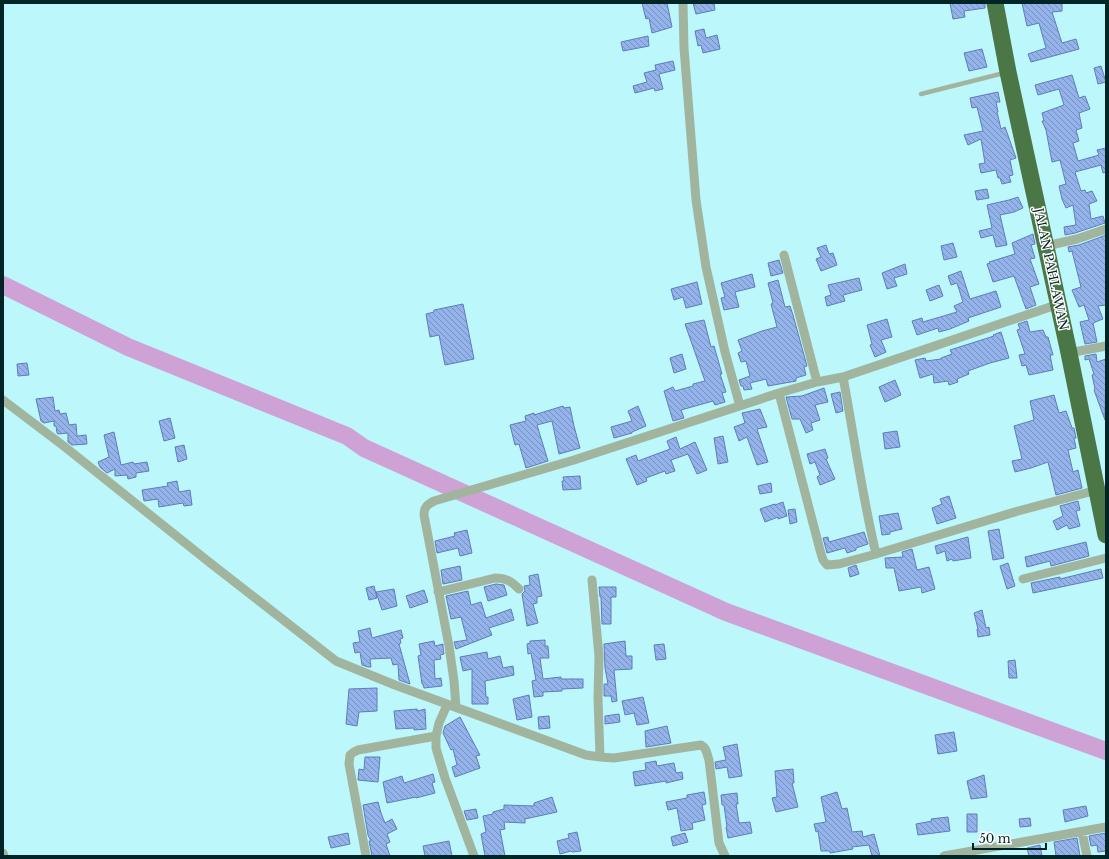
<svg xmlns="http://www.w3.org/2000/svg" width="1109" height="859" font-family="'Libre Baskerville',serif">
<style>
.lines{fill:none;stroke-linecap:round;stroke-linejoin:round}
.river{stroke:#cfa2d6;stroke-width:18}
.building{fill:url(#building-back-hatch);stroke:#5d7db9}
.lane{stroke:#a1b59e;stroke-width:4.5}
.street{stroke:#a1b59e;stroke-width:9}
.highway{stroke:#4b7646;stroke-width:17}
.labels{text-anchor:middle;stroke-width:3;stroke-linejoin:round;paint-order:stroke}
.street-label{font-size:12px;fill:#012426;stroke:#fff}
</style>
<defs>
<pattern id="building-back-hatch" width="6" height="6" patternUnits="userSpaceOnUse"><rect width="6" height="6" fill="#94b3ea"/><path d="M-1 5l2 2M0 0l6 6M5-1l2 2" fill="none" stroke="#7691bd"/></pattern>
</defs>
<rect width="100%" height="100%" fill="#bcf7fc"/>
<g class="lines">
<path class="river" d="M3 285 128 347 347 436 364 448 726 612 1106 751"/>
</g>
<path class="building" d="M642 3H667L672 27 652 33 649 18 646 19Z
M693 3H714L715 10 696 14Z
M950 3H985V8L964 11 965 17 953 19Z
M1022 3H1062V11L1052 12 1062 43 1076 39 1079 49 1031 62 1028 54 1046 48 1039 23 1027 26Z
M704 29 706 38 717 35 720 49 703 53 701 45 698 46 695 31Z
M648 36 649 46 623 51 621 42Z
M982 49 987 67 969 71 964 53Z
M673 61 675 70 659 74 663 89 655 91 654 88 635 93 633 86 647 82 644 73 656 70 655 65Z
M1101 66 1106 82 1098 84 1094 68Z
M1072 75 1079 98 1085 96 1090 109 1079 113 1082 128 1076 130 1079 141 1073 143 1078 161 1099 155 1097 150 1106 148V172L1103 173 1101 165 1075 172 1081 191 1085 190 1086 193 1092 191 1097 201 1089 204 1091 219 1103 216 1105 223 1075 233 1065 235 1064 227 1076 225 1073 205 1066 208 1062 199 1059 186 1066 184 1060 160 1052 162 1046 130 1042 121H1044L1042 113 1064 105 1059 89 1038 95 1035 85Z
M998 92 1000 102H996L998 112H997L1001 129 1005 127 1016 158 1010 160 1013 175 1009 176 1011 182 1002 184 1000 178H998L996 170 981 173 979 164 985 163 981 139 968 145 964 135 983 131 977 107 972 108 970 98Z
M987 189 989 198 977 200 975 191Z
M1018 197 1023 208 1014 212 1000 215 1007 245 996 247 993 235 981 238 979 231 992 228 987 205 1009 200Z
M1033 234 1035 244 1031 245 1035 258 1030 259 1039 284 1030 287 1036 305 1026 309 1014 276 993 282 987 264 990 263 989 262 1015 254 1012 243Z
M1106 235V305L1098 306 1103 319 1093 323 1097 342 1085 344 1080 322 1089 320 1084 305 1079 307 1072 290 1081 287 1072 251 1069 252 1068 247 1079 245Z
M953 243 957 257 944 260 941 246Z
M826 245 829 254 833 253 837 265 821 271 816 259 821 257 817 248Z
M779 260 783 273 771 276 768 263Z
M905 264 907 274 894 278 897 286 887 289 882 273Z
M961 271 970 299 996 291 1001 307 968 318 969 321 950 329 939 332 938 328 917 335 912 321 922 318 923 322 957 312 954 306 963 302 957 283 951 285 948 276Z
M752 274 755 287 735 292 739 307 724 310 721 298 725 297 721 283Z
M859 278 862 290 843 295 845 301 827 306 825 297 831 295 828 285Z
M778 280 785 307 790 306 793 315 807 366 804 367 806 375 796 378V381L768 386 766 379 750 383 752 389 744 390 743 386H741L739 380 750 376 746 361 741 362 738 353 742 351 738 340 762 331 777 327 771 304 773 303 768 283Z
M697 282 702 304 686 308 683 297 674 300 671 289Z
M939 285 943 296 930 301 926 290Z
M463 304 474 359 445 365 439 335 430 337 426 314 434 312V310Z
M887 319 892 337 881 340 886 352 875 357 870 345 872 344 867 325Z
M704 320 711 347 714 346 722 374H720L726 392 722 393 725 402 715 405 713 401 681 410 684 418 673 421 664 391 673 387 675 391 693 386V384L705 381 685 324Z
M1027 321 1030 332 1043 330 1046 337H1048L1053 355H1050L1053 370 1029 375 1026 365 1022 366 1019 355 1025 354 1017 330 1020 329 1018 324Z
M1001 332 1009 358 990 363 968 371 969 374 957 379 958 382 949 385 948 381 934 383 933 374 920 378 915 360 925 358 926 361 941 359V358L952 354 950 350 994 336 993 335Z
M682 354 686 369 674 373 670 358Z
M1096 354 1097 362 1106 359 1105 420 1094 390 1095 389 1092 375 1094 374 1089 359 1085 360V356Z
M27 363 29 375 18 376 17 364Z
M895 380 901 395 885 402 879 387Z
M824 388 828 402 815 405 820 420 811 423 813 430 806 433 800 419H792L786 397 802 396Z
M840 392 843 411 836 413 831 394Z
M1054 395 1059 413 1066 411 1072 428H1074L1076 438H1074L1076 448 1068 450 1073 472 1078 470 1082 488 1056 495 1048 462 1031 468 1015 472 1012 461 1022 459 1014 426 1034 420 1030 401Z
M53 397 55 411 59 410 60 414 66 413 69 425 76 424 77 436 86 435 87 444 72 445 68 442V433L58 434 57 433 56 426H54V421L44 423 41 421 36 399Z
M563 406 564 408 570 407 574 426 580 448 559 454 552 421 537 425 548 461 526 468 519 444 515 445 510 425 526 421 525 416 534 413V415Z
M638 406 646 426 632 432V433L614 438 611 427 632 421 628 411Z
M760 409 767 427 757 429 768 462 757 465 747 437 739 441 734 427 745 423 742 413Z
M170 418 175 438 164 441 159 421Z
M897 431 900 447 885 449 883 433Z
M114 432 121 465 133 462 134 464 147 462 149 471 136 473V477L128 479 127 475 115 476V469L107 473 100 467 98 462 109 457 104 435Z
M723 436 728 462 718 464 714 438Z
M676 437 680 449 695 442 707 470 697 474 688 454 671 460 675 471 666 474 665 471 646 478 647 481 637 485 626 459 636 455 638 461 670 449 667 441Z
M184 445 187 459 178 462 175 447Z
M825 449 828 458 826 459 835 479 820 485 817 477 820 475 815 462 810 464 807 454Z
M580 476 581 489 563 490 562 481H564L563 477Z
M177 481 179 492 190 490 192 505 184 506 183 503 159 507 158 499 144 501 142 490 168 486 167 483Z
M771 483 772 492 760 494 758 486Z
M949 496 956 518 937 524 932 508 942 504 940 499Z
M1078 501 1080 510 1076 511 1080 526 1069 529 1067 525 1057 530 1053 521 1063 516 1060 506Z
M783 502 787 516 778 519V517L765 522 760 509 775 504V505Z
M795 509 797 522 790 524 788 510Z
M898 513 902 529 890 532V534L882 535 879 516Z
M999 529 1004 558 993 560 988 531Z
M467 530 472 553 460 556 458 548 437 553 435 541 455 536 454 533Z
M864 532 868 544 856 548V550L847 553 845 548 827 553 823 538 828 537 829 542Z
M968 537 971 558 953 561 952 559 947 561 945 551 937 554 935 546Z
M1086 542 1089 556 1051 566 1050 561 1027 567 1025 557Z
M912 549 917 570 929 567 935 589 922 593 921 587 899 591 894 568H886L885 558 903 557 902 552Z
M1008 563 1015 586 1007 589 1000 566Z
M856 565 859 574 850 577 848 568Z
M460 566 462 580 443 584 441 570Z
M1101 569 1103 578 1033 593 1031 583 1060 577V579Z
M538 574 542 596 537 597V603L533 604 538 623 527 626 522 594 525 591 524 586 530 585 529 576Z
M496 584 504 585 507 595 488 601 484 587Z
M374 586 377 598 369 600 366 588Z
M599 587H616V597H611V624H602L601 597H600Z
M394 589 397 606 382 610 376 592Z
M424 590 428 602 410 608 406 596Z
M468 591 471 605 481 602 486 618 511 609 514 620 489 628 492 635 456 649 454 642 467 640 461 617 451 619 446 596Z
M982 610 986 628 989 627 990 635 978 637 977 629H978L974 613Z
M370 628 372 638 401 630 403 638 400 639 401 643 399 644 410 684 399 680 398 664 393 665 391 658 370 659 371 667H368L362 665 360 652 355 653 353 643 360 642 358 631Z
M545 640V646H548L549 658H540L543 679 561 677V679H583V688L562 689V691L543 692V696L534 697 532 681 536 680 531 653 528 654 527 644 530 643V641Z
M434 641 435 646 443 644V647L444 654 440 655 441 659 434 660 435 679 441 678 442 686 424 688 423 684H422L418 656 421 655 419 644Z
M625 641 626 656H632V669L614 670 617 701 612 702 611 696H604V684H608L605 668 604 644Z
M664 644 666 659 656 660 654 645Z
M487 652 488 659 500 656 503 668 513 666 514 675 485 681 486 697H488V704H472V669L463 671 460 657Z
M1015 660 1017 678H1009L1008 661Z
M377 688V711L359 712 357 726 346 724 349 689Z
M529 695 532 717 517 720 513 699Z
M643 697 649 723 637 725 634 713 625 715 622 701Z
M417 709 418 711 425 709 426 729 414 730V728L396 729 394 711Z
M619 714 620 722 605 724V716Z
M549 716 550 728 539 729 538 717Z
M460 717 480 755 476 756 480 768 455 777 452 767 457 765 453 749 451 750 443 733 445 726Z
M667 726 671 743 646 747 645 731Z
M954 732 957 751 938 754 935 735Z
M737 744 742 776 729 778 727 767 716 769 715 762 726 760 723 747Z
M365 757H380L378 782 358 780 359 769 364 770Z
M656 761 657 766 674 763 676 773 682 772 683 779 666 783V781L635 786 633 772 646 770 645 763Z
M793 769 794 783H792L798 807 776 812 772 798 777 797 775 771Z
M433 774 435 782 432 783 435 793 416 798V797L387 803 383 782 402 776 404 783Z
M984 775 987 797 971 799 967 781Z
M704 792 706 804 702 805 705 820 692 823 693 829 681 831 677 808 668 810 666 802 687 798V795Z
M837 792 842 809 847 808 852 832 862 831 863 837 874 834 880 856H872L869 845 852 847 853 849 830 853V851H821L820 844 818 831 816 832 814 824 826 822 821 797Z
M737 793 738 804H736L739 823 750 822 752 833 728 838 726 827H727L724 805H722L721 795Z
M552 797 557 812 525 819V823L504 822 505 829 500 830 505 856H485L481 834 486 832 483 816 493 814V812L504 809V805L534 806V803Z
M378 802 381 813 385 823 392 819 397 829 387 834 390 842 386 844 390 856H372L369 841H371L368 835 363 805Z
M1086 806 1088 816 1065 822 1063 810Z
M476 809 478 818 467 820 464 811Z
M967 814H977V832H967Z
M948 817 950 831 918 835 916 824 932 821 931 819Z
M1030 818 1031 826 1020 827 1019 819Z
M577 832 581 851 572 852 571 851 560 854 557 841 569 838 568 834Z
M348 833 350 844 331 848 328 837Z
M685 833 688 842 673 846 671 837Z
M1106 833V851L1098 852 1097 845 1091 846 1089 836Z
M1077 838 1080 856H1056L1054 842Z
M449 841 452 856H425L423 846Z
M1040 845 1042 856H1029L1027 848Z"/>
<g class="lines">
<path class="lane" d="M921 94 1004 73"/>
<path class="street" d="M683 3 684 48 696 200 706 267 725 352 740 406
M1046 246 1077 239 1106 229
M784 255 817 382
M1069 353 1106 346
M843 377C854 436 862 495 876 554
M779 393 820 550 823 560 827 565 839 564 876 554 1018 511 1097 490
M3 400 65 447 209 562 336 661 395 685 586 755 600 757 614 758 701 745C707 748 707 755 709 760L719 843 725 856
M1023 579 1106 558
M592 580 599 656 598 698 600 757
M438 592 495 578C506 578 511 581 519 589
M447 705 439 723 436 736V748L445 778 474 856
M456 707 454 681 449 646 424 515C424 507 427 505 434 501L574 460 779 393 817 382 843 377 1059 304
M1082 832 1087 856
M3 853 4 856
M366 856 349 764 350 755 354 752 358 750 436 736
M944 856 1106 827"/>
<path class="highway" d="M995 3 1008 72 1069 353 1106 535"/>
</g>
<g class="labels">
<g class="street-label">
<text transform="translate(1051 269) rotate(78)" y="4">JALAN PAHLAWAN</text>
</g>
</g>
<rect width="1109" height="859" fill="none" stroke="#012426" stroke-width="8"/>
<path d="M973 843v6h73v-6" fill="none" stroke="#012426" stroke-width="2"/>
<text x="979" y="843" font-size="12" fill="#012426" stroke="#ffffff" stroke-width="3" paint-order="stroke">50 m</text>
</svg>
